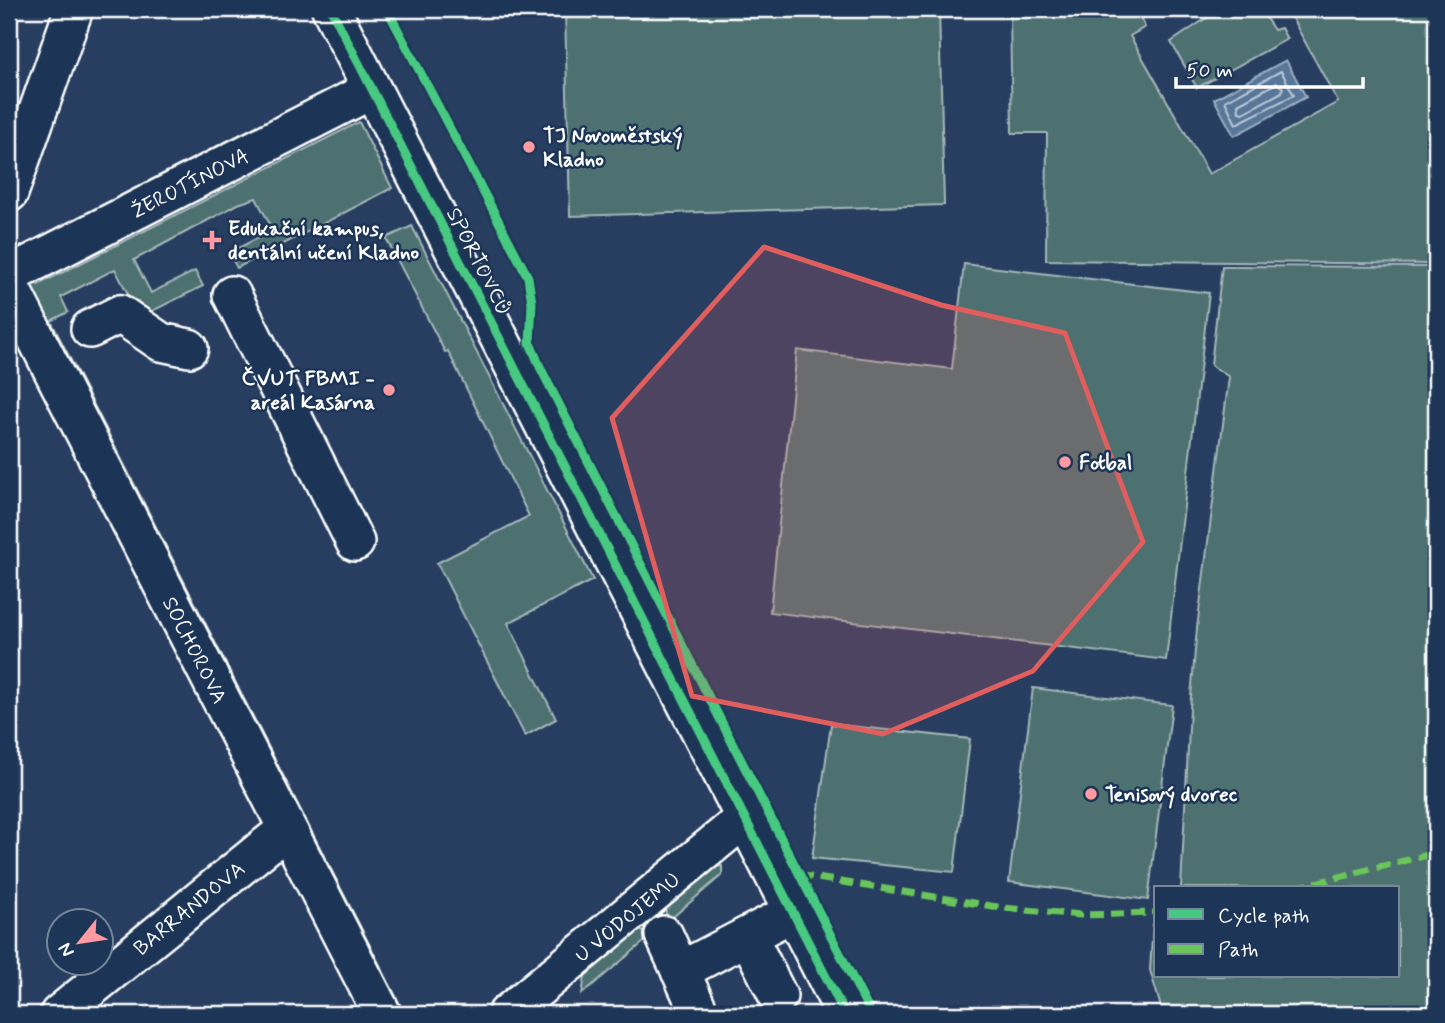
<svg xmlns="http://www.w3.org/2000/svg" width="1445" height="1023" font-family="Mynerve,sans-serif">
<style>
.green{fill:#4d6f71;stroke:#a6b7b8;stroke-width:2}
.water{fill:#587698;stroke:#9badc1;stroke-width:2}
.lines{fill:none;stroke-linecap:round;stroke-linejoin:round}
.shore{stroke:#bcc8d6;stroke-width:2}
.minor-casing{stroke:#fff;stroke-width:42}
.minor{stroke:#1d3557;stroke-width:37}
.quiet{stroke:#6ac65a;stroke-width:7;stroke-dasharray:14 7;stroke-linecap:butt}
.cycleway-casing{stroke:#1d3557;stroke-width:13}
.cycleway{stroke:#46c982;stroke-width:9}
.marked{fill:#e05e5e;fill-opacity:0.2;stroke:#e05e5e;stroke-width:5;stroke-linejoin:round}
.poi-dot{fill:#ff9aa2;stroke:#1d3557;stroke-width:2.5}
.labels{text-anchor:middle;stroke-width:5;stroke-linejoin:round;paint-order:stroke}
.poi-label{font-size:21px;font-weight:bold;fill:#fff;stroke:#1d3557;text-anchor:start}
.street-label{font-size:21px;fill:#fff;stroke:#1d3557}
</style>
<rect width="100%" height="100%" fill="#273e61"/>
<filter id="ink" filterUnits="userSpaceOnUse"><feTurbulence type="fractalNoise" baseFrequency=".0143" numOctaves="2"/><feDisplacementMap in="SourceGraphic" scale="14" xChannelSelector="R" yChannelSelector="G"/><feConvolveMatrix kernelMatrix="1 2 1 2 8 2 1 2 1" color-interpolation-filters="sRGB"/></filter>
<g filter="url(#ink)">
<path class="green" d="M565 9H939L944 205 570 216Z
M1010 9H1136L1145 27 1130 36 1209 174 1338 102 1287 9H1436V264L1046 260 1047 133H1012Z
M1220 9H1260L1274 30 1281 28 1287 39 1197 88 1171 42Z
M359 122 392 188 237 268 229 253 273 230 256 198 238 204 134 260 151 293 195 271 203 286 140 317 115 269 61 297 68 312 51 321 405 1014H394L24 282 31 274 38 285Z
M412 226 593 580 508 623 556 719 525 736 437 563 529 516 448 351 445 352 386 238Z
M964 264 1209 293 1166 660 770 612 797 350 952 369Z
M1222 266 1436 267V1014H1163L1150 970 1153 924 1156 921V976H1398V888H1181L1190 708 1197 628 1229 377 1211 365Z
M1033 688 1172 705 1148 900 1009 882Z
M831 724 970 739 954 872 812 858Z
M722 866V875L667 922 665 907 708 868Z
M638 929 651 936 582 994 586 971Z"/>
<path class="water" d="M1286 60 1306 97 1234 136 1214 99Z"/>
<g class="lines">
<path class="shore" d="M1281 71 1294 95 1236 124 1225 101Z
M1277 83 1283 88 1282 92 1243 113 1239 112 1238 104Z"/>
<g class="minor-casing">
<path id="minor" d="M331 9 845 1014
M9 193 74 9
M9 275 371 90
M9 285 382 1014
M232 295 355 542
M90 329 120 314 161 342 189 348
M664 935 700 1014
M748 936 778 996
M680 971 793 912
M59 1014 287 829
M507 1014 745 818"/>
</g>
<use href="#minor" class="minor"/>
<path class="quiet" d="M798 875 1004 908 1081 915 1156 913
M1295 888 1436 853"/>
<g class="cycleway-casing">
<path id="cycleway" d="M331 9 845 1014
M387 9 528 277 532 303 530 343 541 369 871 1014"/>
</g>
<use href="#cycleway" class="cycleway"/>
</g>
</g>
<path class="marked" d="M764 247 941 305 1065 333 1143 542 1033 671 883 734 692 696 612 418Z"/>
<g class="poi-dot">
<circle cx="529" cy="147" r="7"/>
<path d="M208.5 229.5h7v7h7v7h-7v7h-7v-7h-7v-7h7z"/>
<circle cx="389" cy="390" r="7"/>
<circle cx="1065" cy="462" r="7"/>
<circle cx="1091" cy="794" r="7"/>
</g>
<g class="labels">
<g class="poi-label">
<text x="543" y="142">TJ Novoměstský<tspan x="543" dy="24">Kladno</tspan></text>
<text x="228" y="235">Edukační kampus,<tspan x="228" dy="24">dentální učení Kladno</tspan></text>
<text x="375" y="385" text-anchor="end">ČVUT FBMI -<tspan x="375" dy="24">areál Kasárna</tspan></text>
<text x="1079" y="469">Fotbal</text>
<text x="1105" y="801">Tenisový dvorec</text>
</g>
<g class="street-label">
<text transform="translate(190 183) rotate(-27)" y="7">ŽEROTÍNOVA</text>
<text transform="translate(479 261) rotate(63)" y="7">SPORTOVCŮ</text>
<text transform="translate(195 650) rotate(63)" y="7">SOCHOROVA</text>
<text transform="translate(189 908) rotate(-39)" y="7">BARRANDOVA</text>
<text transform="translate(627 917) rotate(-39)" y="7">U VODOJEMU</text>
</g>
</g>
<rect width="1445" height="1023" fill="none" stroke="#1d3557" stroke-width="35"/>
<rect x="18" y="18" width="1410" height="988" fill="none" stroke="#fff" stroke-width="2.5" filter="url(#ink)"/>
<rect x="1154" y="886" width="245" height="91" fill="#1d3557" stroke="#77869a" stroke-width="2"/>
<rect x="1168" y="909" width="35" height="10" fill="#46c982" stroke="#77869a" stroke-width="2"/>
<text x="1218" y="922" font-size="21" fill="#ffffff">Cycle path</text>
<rect x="1168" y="944" width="35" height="10" fill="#6ac65a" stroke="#77869a" stroke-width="2"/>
<text x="1218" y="956" font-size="21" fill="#ffffff">Path</text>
<g transform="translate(80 942) rotate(240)"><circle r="33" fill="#1d3557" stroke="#77869a" stroke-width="2"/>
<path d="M0-5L12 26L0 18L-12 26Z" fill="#ff9aa2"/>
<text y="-10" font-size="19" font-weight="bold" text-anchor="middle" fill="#ffffff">N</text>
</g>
<path d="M1176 77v10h187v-10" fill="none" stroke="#ffffff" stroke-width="3.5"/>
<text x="1186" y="77" font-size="21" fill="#ffffff" stroke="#1d3557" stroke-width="5" paint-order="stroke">50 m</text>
</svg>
